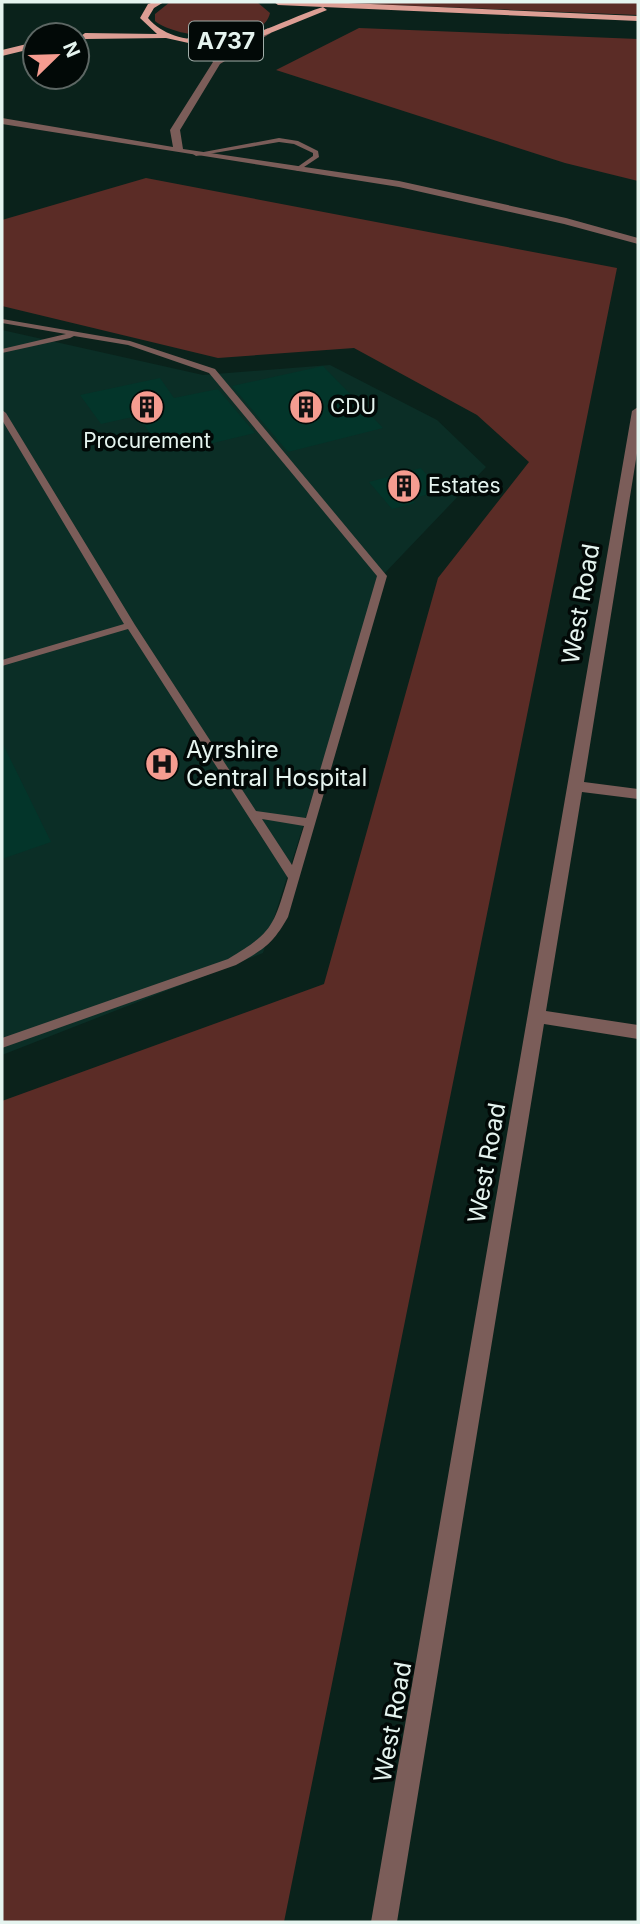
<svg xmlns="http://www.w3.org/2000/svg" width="640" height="1924" font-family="Inter,sans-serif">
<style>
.built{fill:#0b2e26}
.green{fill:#5b2c26}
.building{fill:#03352a}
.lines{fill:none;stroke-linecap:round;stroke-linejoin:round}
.service{fill:#7b5d59;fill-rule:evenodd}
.minor{fill:#7b5d59;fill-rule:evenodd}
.primary{fill:#dc9e94;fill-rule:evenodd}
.labels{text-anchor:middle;stroke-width:7;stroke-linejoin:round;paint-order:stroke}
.far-poi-label{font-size:21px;fill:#e5f4ef;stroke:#020907;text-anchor:start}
.shield{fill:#020907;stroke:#a1aea9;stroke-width:2}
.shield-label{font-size:23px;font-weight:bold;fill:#e5f4ef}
.street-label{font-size:24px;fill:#e5f4ef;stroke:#020907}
.poi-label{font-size:24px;fill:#e5f4ef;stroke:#020907;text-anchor:start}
</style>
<rect width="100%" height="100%" fill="#0a221b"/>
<path class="built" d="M2 330 203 375 330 365 437 420 486 467 382 576 263 953 2 1055Z"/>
<path class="green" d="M170 2H257L270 13C263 47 176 39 155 21V14Z
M319 2H638V15Z
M359 28 638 39V181L565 163 276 70Z
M146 178 617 268 284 1922H2V1101L324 984 438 578 529 462 477 415 354 348 218 358 2 306V220Z"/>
<path class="building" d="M323 366 383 428 288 452 232 386Z
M160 378 174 398 218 389 255 433 205 445 194 432 156 441 137 416 101 424 80 395Z
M421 468 440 491 411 499 415 503 392 509 369 482Z
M2 742 51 842 2 859Z"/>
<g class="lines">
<path class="service" d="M279 138 298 141 318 151 319 157 298 171 296 170V168L313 156V153L294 144 279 142 196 156 193 154Z
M2 319 130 341 215 369 387 576 288 917C272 945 264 949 236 965L2 1048V1038L228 959C273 932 273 927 288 878L128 629 2 666V660L124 624 2 420V410L6 413 135 625 256 811 306 818 377 576 209 373 128 345 74 336 70 338 2 353V349L66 334 2 323ZM262 819 304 826 292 865Z"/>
<path class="minor" d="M268 28 271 33 220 64 180 130 183 149 399 181 566 218 638 238V244L564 224 399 187 2 124V118L173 147 170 130 213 62 203 50 187 42V38L206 44 219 57Z
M638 407V447L584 782 638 789V799L582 792 546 1011 638 1025V1039L544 1024 397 1922H371L632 411Z"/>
<path class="primary" d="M154 2H164L154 8 148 18C172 47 224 43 256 33 279 25 300 14 323 7L327 10 263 36 224 44H193L166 38 85 39 81 36 85 33 157 34 140 18 148 4Z
M274 2H326L638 16V21L278 5Z
M35 42V48L2 56V50Z"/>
</g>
<defs>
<g id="building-disc" transform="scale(1.75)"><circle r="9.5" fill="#f59c90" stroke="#020907"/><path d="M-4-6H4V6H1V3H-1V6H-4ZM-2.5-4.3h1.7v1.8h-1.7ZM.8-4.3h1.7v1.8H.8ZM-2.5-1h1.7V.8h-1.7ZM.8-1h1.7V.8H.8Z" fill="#111"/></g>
<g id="hospital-disc" transform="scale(1.75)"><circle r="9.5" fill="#f59c90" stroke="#020907"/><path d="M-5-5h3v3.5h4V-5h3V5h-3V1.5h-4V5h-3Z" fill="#111"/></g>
</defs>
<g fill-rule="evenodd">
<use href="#building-disc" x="147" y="407"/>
<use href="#building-disc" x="306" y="407"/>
<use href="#building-disc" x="404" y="486"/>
<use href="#hospital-disc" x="162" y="764"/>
</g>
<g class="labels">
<g class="far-poi-label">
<text x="330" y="414">CDU</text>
<text x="147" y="448" text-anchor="middle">Procurement</text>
<text x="428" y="493">Estates</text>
</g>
<rect class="shield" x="189" y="21.5" width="74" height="39" rx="5"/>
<g class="shield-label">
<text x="226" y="49">A737</text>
</g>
<g class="street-label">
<text transform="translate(581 604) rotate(-80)" y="8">West Road</text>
<text transform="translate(487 1163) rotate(-80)" y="8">West Road</text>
<text transform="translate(393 1722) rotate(-80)" y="8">West Road</text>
</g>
<g class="poi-label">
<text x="186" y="758">Ayrshire<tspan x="186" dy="28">Central Hospital</tspan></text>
</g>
</g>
<rect width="640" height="1924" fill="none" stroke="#e5f4ef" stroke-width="7"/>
<g transform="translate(56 56) rotate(67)"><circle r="33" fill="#020907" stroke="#5d6764" stroke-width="2"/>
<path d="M0-5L12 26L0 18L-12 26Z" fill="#f59c90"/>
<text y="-10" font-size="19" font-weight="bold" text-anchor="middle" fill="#e5f4ef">N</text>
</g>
</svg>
